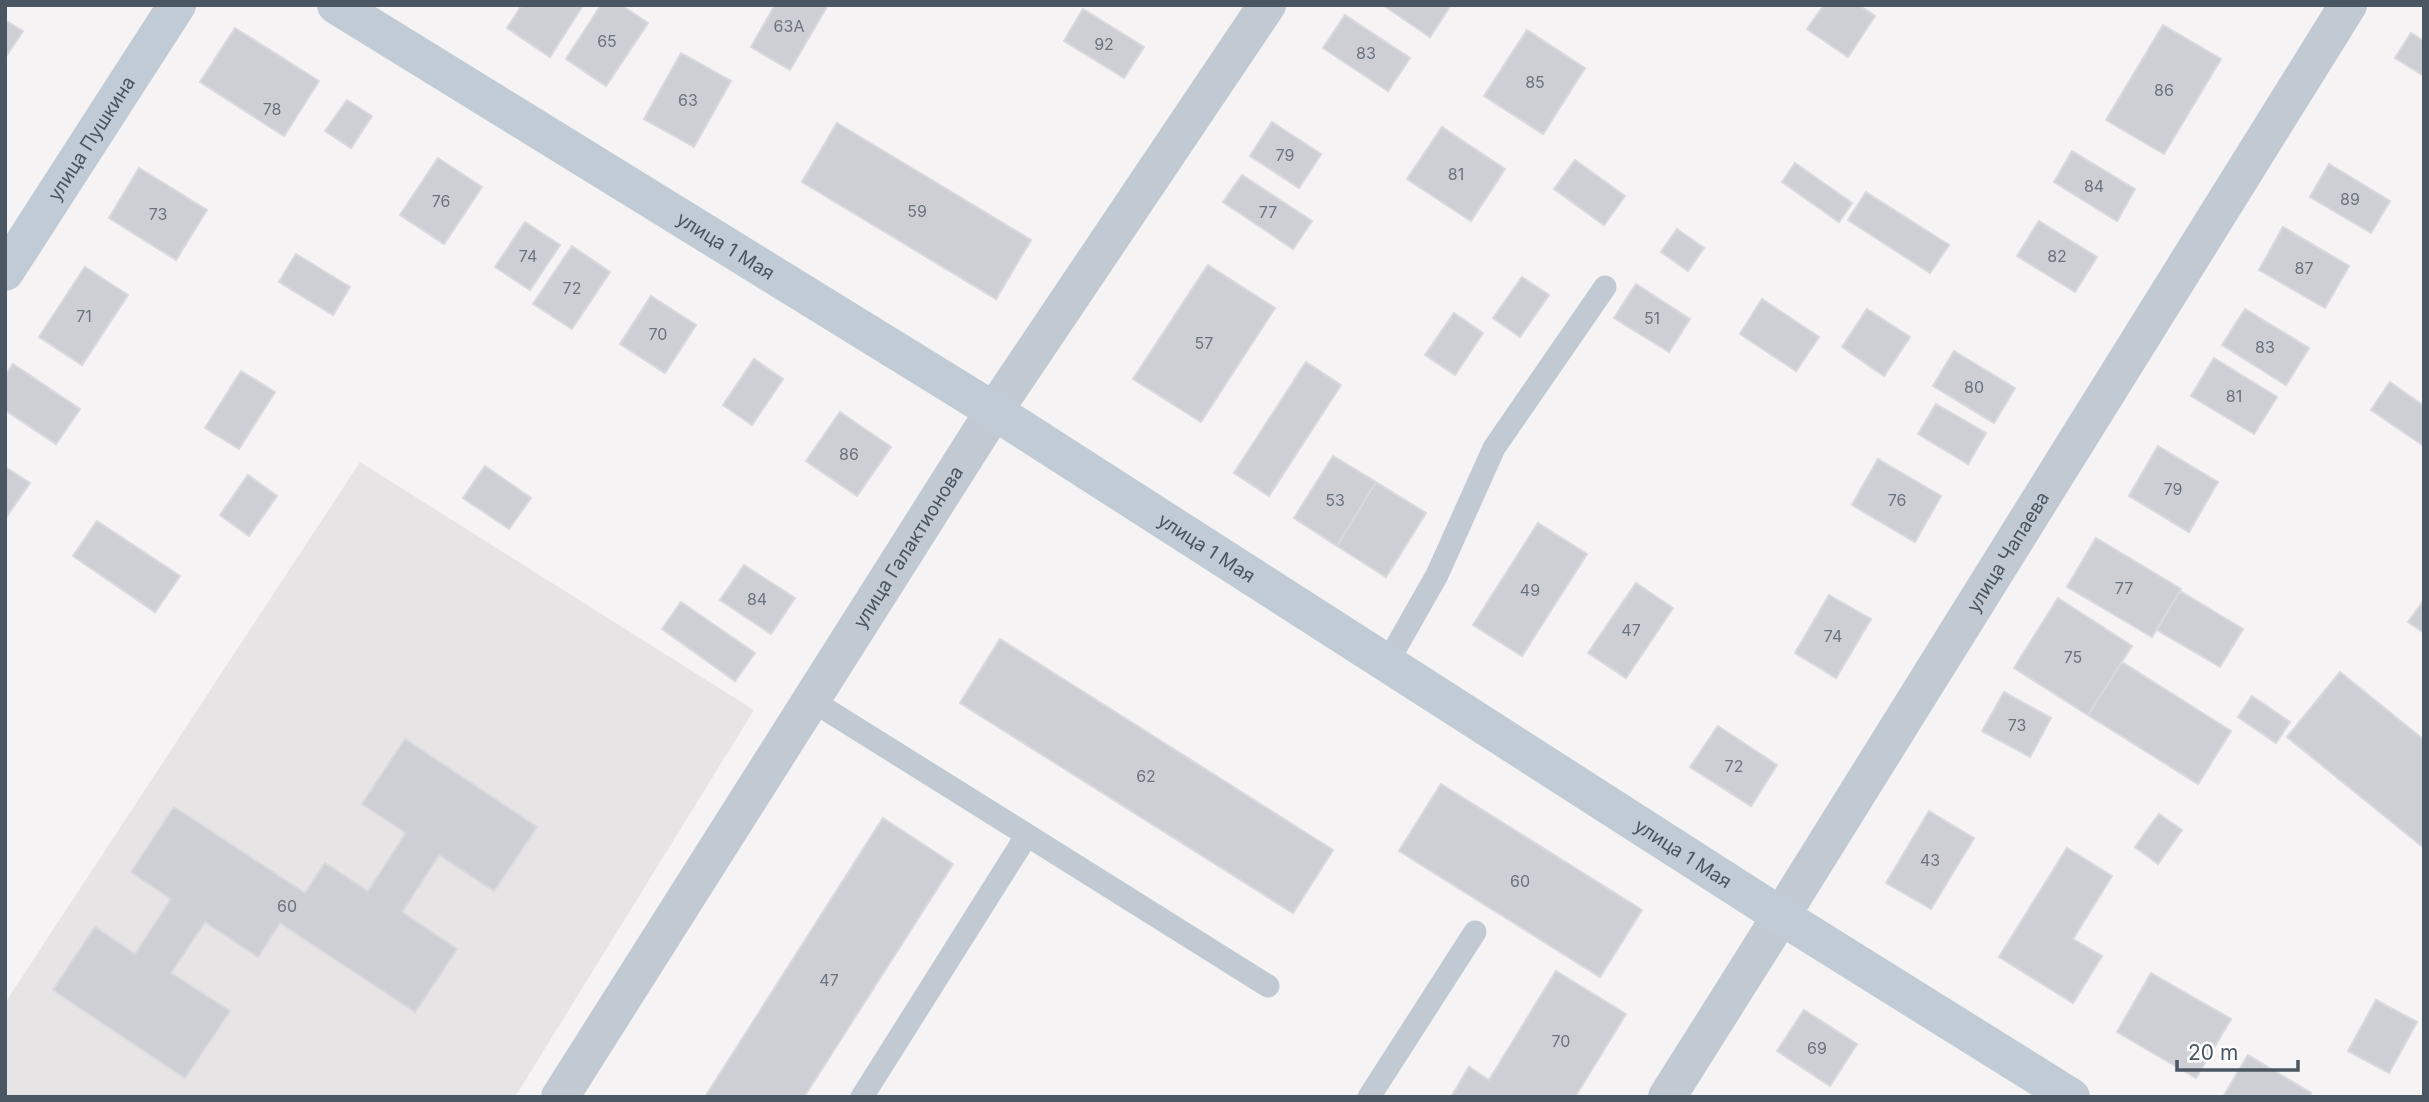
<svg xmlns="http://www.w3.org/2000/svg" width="2429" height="1102" font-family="Inter,sans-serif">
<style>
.education{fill:#e6e4e5}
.building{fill:#cdcfd5;stroke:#d7d9de;stroke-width:2}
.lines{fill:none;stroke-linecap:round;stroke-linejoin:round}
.service{stroke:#c1cad2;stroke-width:23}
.minor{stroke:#c1cad2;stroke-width:38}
.tertiary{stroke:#c1cad2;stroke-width:38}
.secondary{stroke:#c1cbd6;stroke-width:38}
.labels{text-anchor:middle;stroke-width:5;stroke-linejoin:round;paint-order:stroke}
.number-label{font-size:16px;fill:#6b747e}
.street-label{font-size:19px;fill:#4a5661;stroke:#fff}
</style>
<rect width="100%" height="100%" fill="#f5f3f3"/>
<path class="education" d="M360 462 754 710 515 1097H5V1003Z"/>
<path class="building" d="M522 5H583L550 57 507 28Z
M601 5H621L648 23 606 86 566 59Z
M775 5H828L790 70 751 47Z
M1383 5H1451L1430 37Z
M1824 5H1859L1875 16 1848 57 1807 29Z
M1083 9 1144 47 1124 78 1064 41Z
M1345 15 1410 58 1388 91 1323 48Z
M5 20 23 31 5 58Z
M2163 25 2221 59 2164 154 2106 120Z
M235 28 319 81 284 136 200 82Z
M1527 30 1585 68 1543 134 1484 96Z
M2411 33 2424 41V76L2395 58Z
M681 53 731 81 694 147 644 119Z
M347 100 372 116 351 148 325 131Z
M1272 122 1321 154 1299 188 1250 156Z
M837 123 1031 240 996 299 802 182Z
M1442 127 1505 169 1471 221 1407 179Z
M2072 151 2135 189 2117 221 2054 182Z
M438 158 482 187 444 244 400 215Z
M1575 160 1625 196 1604 225 1554 189Z
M1795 163 1852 203 1839 222 1782 182Z
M2329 164 2390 201 2371 233 2310 197Z
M139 168 207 210 176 260 109 218Z
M1242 175 1312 221 1293 249 1223 202Z
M1866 192 1949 245 1930 273 1848 220Z
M2039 221 2097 257 2075 292 2017 256Z
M525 222 560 245 530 290 495 267Z
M2283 227 2349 266 2325 308 2259 270Z
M1677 229 1704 248 1688 271 1661 252Z
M572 246 610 272 572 329 533 304Z
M296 254 350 287 333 315 279 282Z
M1208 265 1275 308 1201 422 1133 379Z
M85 267 128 295 82 365 39 337Z
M1522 277 1549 295 1520 337 1493 318Z
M1636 284 1690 319 1669 352 1614 318Z
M651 296 696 325 665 373 620 344Z
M1762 299 1819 337 1796 371 1740 334Z
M1867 309 1910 337 1884 376 1842 347Z
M2245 309 2309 348 2286 385 2222 345Z
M1454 313 1483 333 1455 375 1425 355Z
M1954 351 2015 388 1994 423 1933 386Z
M2214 358 2277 397 2254 434 2191 396Z
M754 359 783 379 752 425 723 405Z
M1306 362 1341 385 1269 496 1234 473Z
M13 364 80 409 56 444 5 410V376Z
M241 371 275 392 239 449 205 428Z
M2390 382 2424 406V446L2371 410Z
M1936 404 1986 433 1968 464 1918 434Z
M840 412 891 447 857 496 806 461Z
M2158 446 2218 482 2189 532 2129 496Z
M1333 456 1376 482 1337 546 1294 518Z
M1878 459 1941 496 1915 542 1852 505Z
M485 466 531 498 509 529 463 498Z
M5 467 30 483 5 519Z
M248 475 277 496 249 536 220 515Z
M1376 482 1426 513 1386 577 1337 546Z
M97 521 180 576 155 612 73 556Z
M1538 523 1587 554 1522 656 1473 625Z
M2096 538 2181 589 2152 637 2067 587Z
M744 565 795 598 771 634 720 600Z
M1636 583 1673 608 1626 678 1588 653Z
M2180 591 2243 629 2220 667 2157 630Z
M1829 595 1871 619 1836 678 1795 653Z
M2058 598 2132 646 2088 715 2014 668Z
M2424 600V633L2408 622Z
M681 602 755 653 735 681 662 629Z
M1000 639 1333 850 1293 913 960 703Z
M2122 662 2231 731 2198 784 2088 715Z
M2340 672 2424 740V848L2287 737Z
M2004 692 2051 718 2030 757 1982 731Z
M2252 696 2290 722 2276 743 2238 717Z
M1718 726 1777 765 1751 806 1690 767Z
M405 739 537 827 494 891 439 855 402 912 457 949 415 1012 280 923 258 957 205 922 171 973 230 1011 185 1078 53 990 95 927 135 954 171 899 131 872 174 807 305 893 325 863 368 891 406 833 362 804Z
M1441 784 1642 910 1600 977 1399 851Z
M1929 811 1974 838 1931 909 1886 883Z
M2159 814 2182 830 2158 864 2135 847Z
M883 818 953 864 804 1097H705Z
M2067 848 2112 876 2073 939 2102 956 2073 1003 1999 957Z
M1556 971 1626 1014 1575 1097H1451L1469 1067 1489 1080Z
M2151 973 2231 1019 2196 1078 2117 1032Z
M2376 1000 2417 1022 2389 1073 2348 1051Z
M1804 1010 1857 1044 1830 1086 1777 1051Z
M2248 1055 2311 1093 2309 1097H2223Z"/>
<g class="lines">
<path class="service" d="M1387 663 1437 575 1494 448 1605 287
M811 700 1027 835 862 1097
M1027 835 1268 986
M1369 1097 1475 932"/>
<g class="minor">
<path id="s1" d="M1781 916 2348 5"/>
<path id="s2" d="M560 1097 994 411 1267 5"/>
</g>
<path class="tertiary" d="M1667 1097 1781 916"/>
<g class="secondary">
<path id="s3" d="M336 5 994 411 1781 916 2071 1097"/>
<path id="s4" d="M5 272 177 5"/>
</g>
</g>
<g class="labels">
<g class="number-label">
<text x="789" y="32">63А</text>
<text x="607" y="47">65</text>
<text x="1104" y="50">92</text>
<text x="1366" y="59">83</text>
<text x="1535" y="88">85</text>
<text x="2164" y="96">86</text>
<text x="688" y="106">63</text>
<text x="272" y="115">78</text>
<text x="1285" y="161">79</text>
<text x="1456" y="180">81</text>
<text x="2094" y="192">84</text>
<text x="2350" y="205">89</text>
<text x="441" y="207">76</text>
<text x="917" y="217">59</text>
<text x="1268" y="218">77</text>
<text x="158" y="220">73</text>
<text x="528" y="262">74</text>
<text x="2057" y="262">82</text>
<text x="2304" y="274">87</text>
<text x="572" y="294">72</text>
<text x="84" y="322">71</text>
<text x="1652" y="324">51</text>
<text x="658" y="340">70</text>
<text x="1204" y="349">57</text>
<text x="2265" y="353">83</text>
<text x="1974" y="393">80</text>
<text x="2234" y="402">81</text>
<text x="849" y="460">86</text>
<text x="2173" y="495">79</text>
<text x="1335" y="506">53</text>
<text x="1897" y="506">76</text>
<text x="2124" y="594">77</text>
<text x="1530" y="596">49</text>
<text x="757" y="605">84</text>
<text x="1631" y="636">47</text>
<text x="1833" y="642">74</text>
<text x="2073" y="663">75</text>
<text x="2017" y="731">73</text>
<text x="1734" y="772">72</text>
<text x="1146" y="782">62</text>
<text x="1930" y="866">43</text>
<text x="1520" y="887">60</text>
<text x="287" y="912">60</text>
<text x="829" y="986">47</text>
<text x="1561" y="1047">70</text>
<text x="1817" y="1054">69</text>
</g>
<g class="street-label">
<text dy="7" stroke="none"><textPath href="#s4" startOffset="159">улица Пушкина</textPath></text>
<text dy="7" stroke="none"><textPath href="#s3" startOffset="458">улица 1 Мая</textPath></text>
<text dy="7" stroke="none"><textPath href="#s2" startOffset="651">улица Галактионова</textPath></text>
<text dy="7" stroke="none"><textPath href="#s3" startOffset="1026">улица 1 Мая</textPath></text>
<text dy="7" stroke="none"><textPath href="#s1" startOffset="429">улица Чапаева</textPath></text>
<text dy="7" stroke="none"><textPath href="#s3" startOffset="1592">улица 1 Мая</textPath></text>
</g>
</g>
<rect width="2429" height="1102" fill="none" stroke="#4a5661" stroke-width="14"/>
<path d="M2177 1060v10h121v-10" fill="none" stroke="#4a5661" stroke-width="3.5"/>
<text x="2188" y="1060" font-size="21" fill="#4a5661" stroke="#ffffff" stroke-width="5" paint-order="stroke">20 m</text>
</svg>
